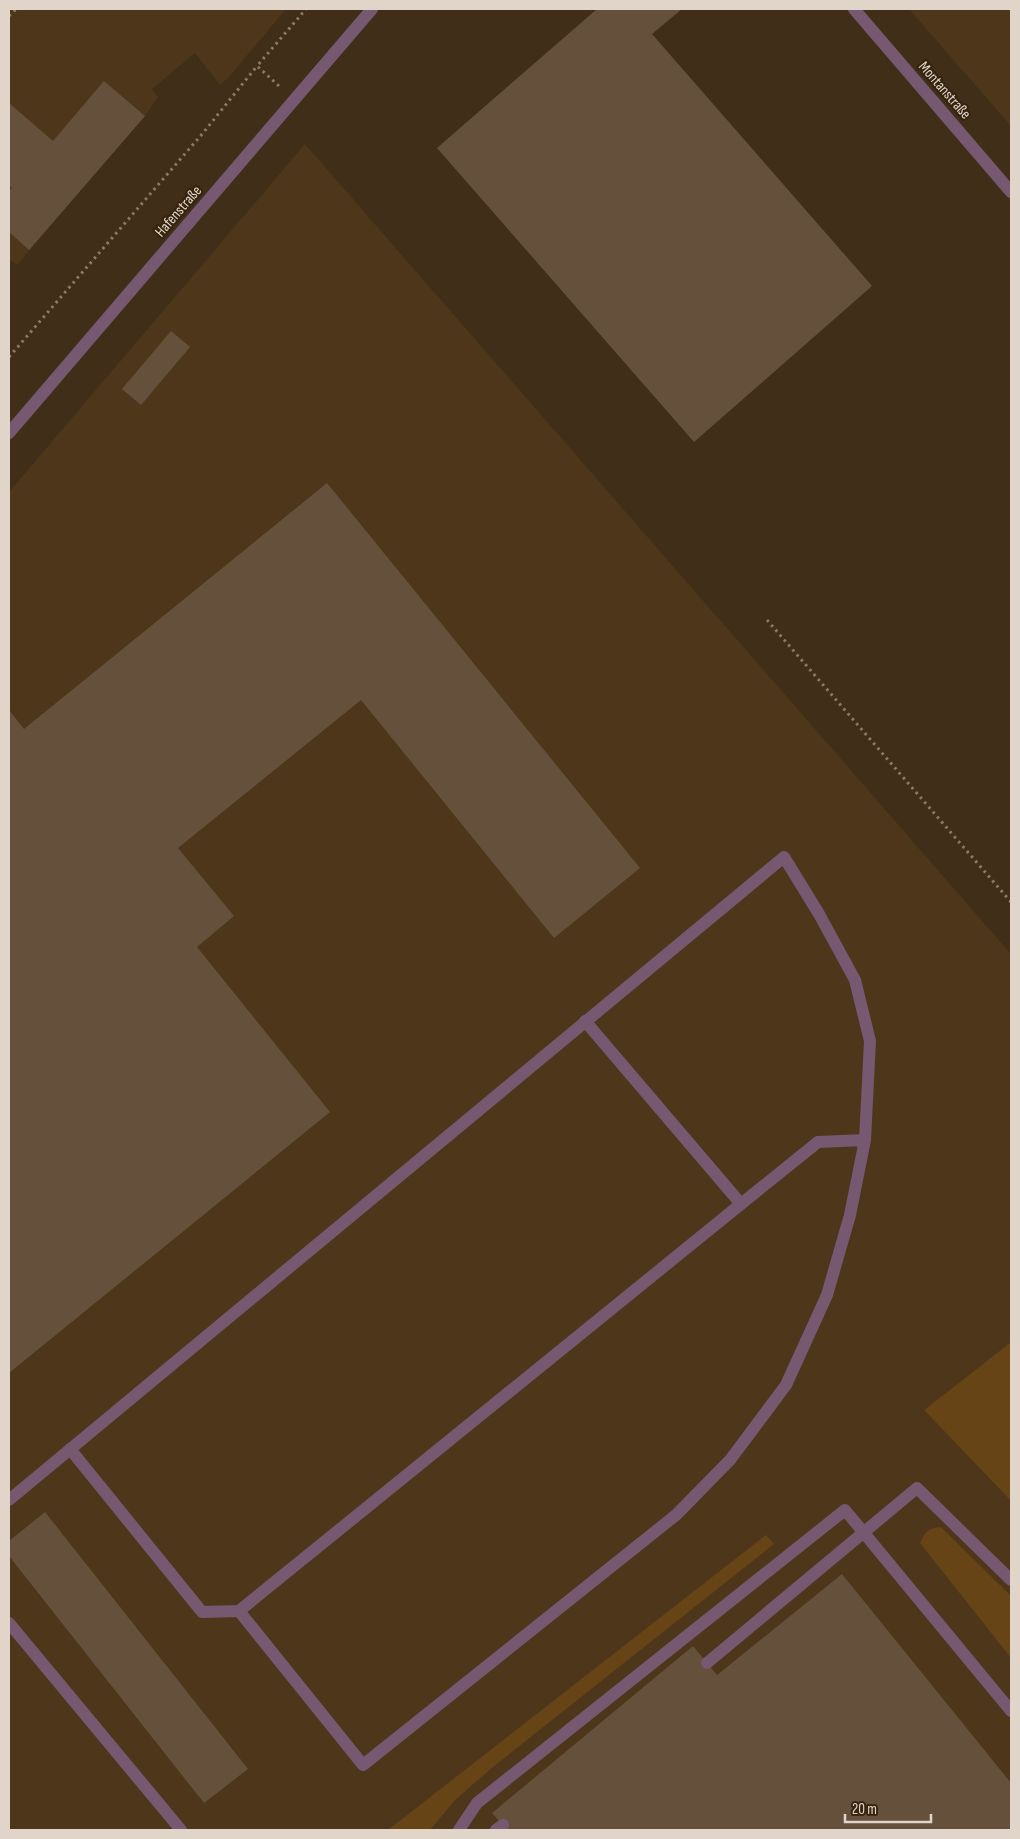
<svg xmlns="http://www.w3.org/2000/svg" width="1020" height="1839" font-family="'Sofia Sans Condensed',sans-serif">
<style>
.built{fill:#4d361a}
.green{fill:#664416}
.building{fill:#65513b}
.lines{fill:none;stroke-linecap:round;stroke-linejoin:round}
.path{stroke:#897a69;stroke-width:3;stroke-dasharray:2.5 4;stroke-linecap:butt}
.service{stroke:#775871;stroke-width:12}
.minor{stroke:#775871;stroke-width:12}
.labels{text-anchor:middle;stroke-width:4.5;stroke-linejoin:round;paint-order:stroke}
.street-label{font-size:15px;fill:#e0d5c8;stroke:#36240f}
</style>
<rect width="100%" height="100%" fill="#402e19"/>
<path class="built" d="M9 9H286L229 77 220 85 195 53 152 89 158 97 145 116 17 265 9 259Z
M909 9H1011V126Z
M305 144 1011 954V1342L924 1410 1011 1501V1830H9V492Z"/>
<path class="green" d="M1011 1342V1501L924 1410Z
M941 1527 1011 1596V1658L920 1543C925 1531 929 1528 941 1527Z
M766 1535 774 1544 493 1767 455 1800 430 1830H388Z"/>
<path class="building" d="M597 9H682L652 34 872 286 694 442 437 148Z
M104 81 145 116 29 250 9 232V191L12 188 9 185V103L53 141Z
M171 331 190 347 141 405 122 389Z
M327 483 640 868 554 938 361 700 178 848 234 916 197 947 330 1112 9 1373V710L24 729Z
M45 1512 248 1769 204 1803 9 1556V1541Z
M842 1574 1011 1783V1830H507L492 1813 693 1646 717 1675Z"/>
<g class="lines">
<path class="path" d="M9 16 16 9
M279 86 257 66 306 9
M9 357 203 133 257 66
M767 620 1011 902"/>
<path class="service" d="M585 1021 741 1204 818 1142 865 1140
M70 1449 202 1612 239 1611 741 1204
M9 1500 784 857 819 914 855 980 870 1041 865 1140 850 1215 827 1295 786 1385 730 1460 676 1515 363 1765 239 1611
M9 1623 181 1830
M707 1663 917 1488 1011 1580
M459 1830 477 1803 845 1510 1011 1711
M496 1830 503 1825"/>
<path class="minor" d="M854 9 1011 192
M9 433 372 9"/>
</g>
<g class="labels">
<g class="street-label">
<text transform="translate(945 90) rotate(49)" y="5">Montanstraße</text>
<text transform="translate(178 211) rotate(-49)" y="5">Hafenstraße</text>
</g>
</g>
<rect width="1020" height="1839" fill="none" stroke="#e0d5c8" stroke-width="20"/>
<path d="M845 1814v8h86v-8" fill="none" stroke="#e0d5c8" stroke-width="2.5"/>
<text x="852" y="1814" font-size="15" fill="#e0d5c8" stroke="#36240f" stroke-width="4" paint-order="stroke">20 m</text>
</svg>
